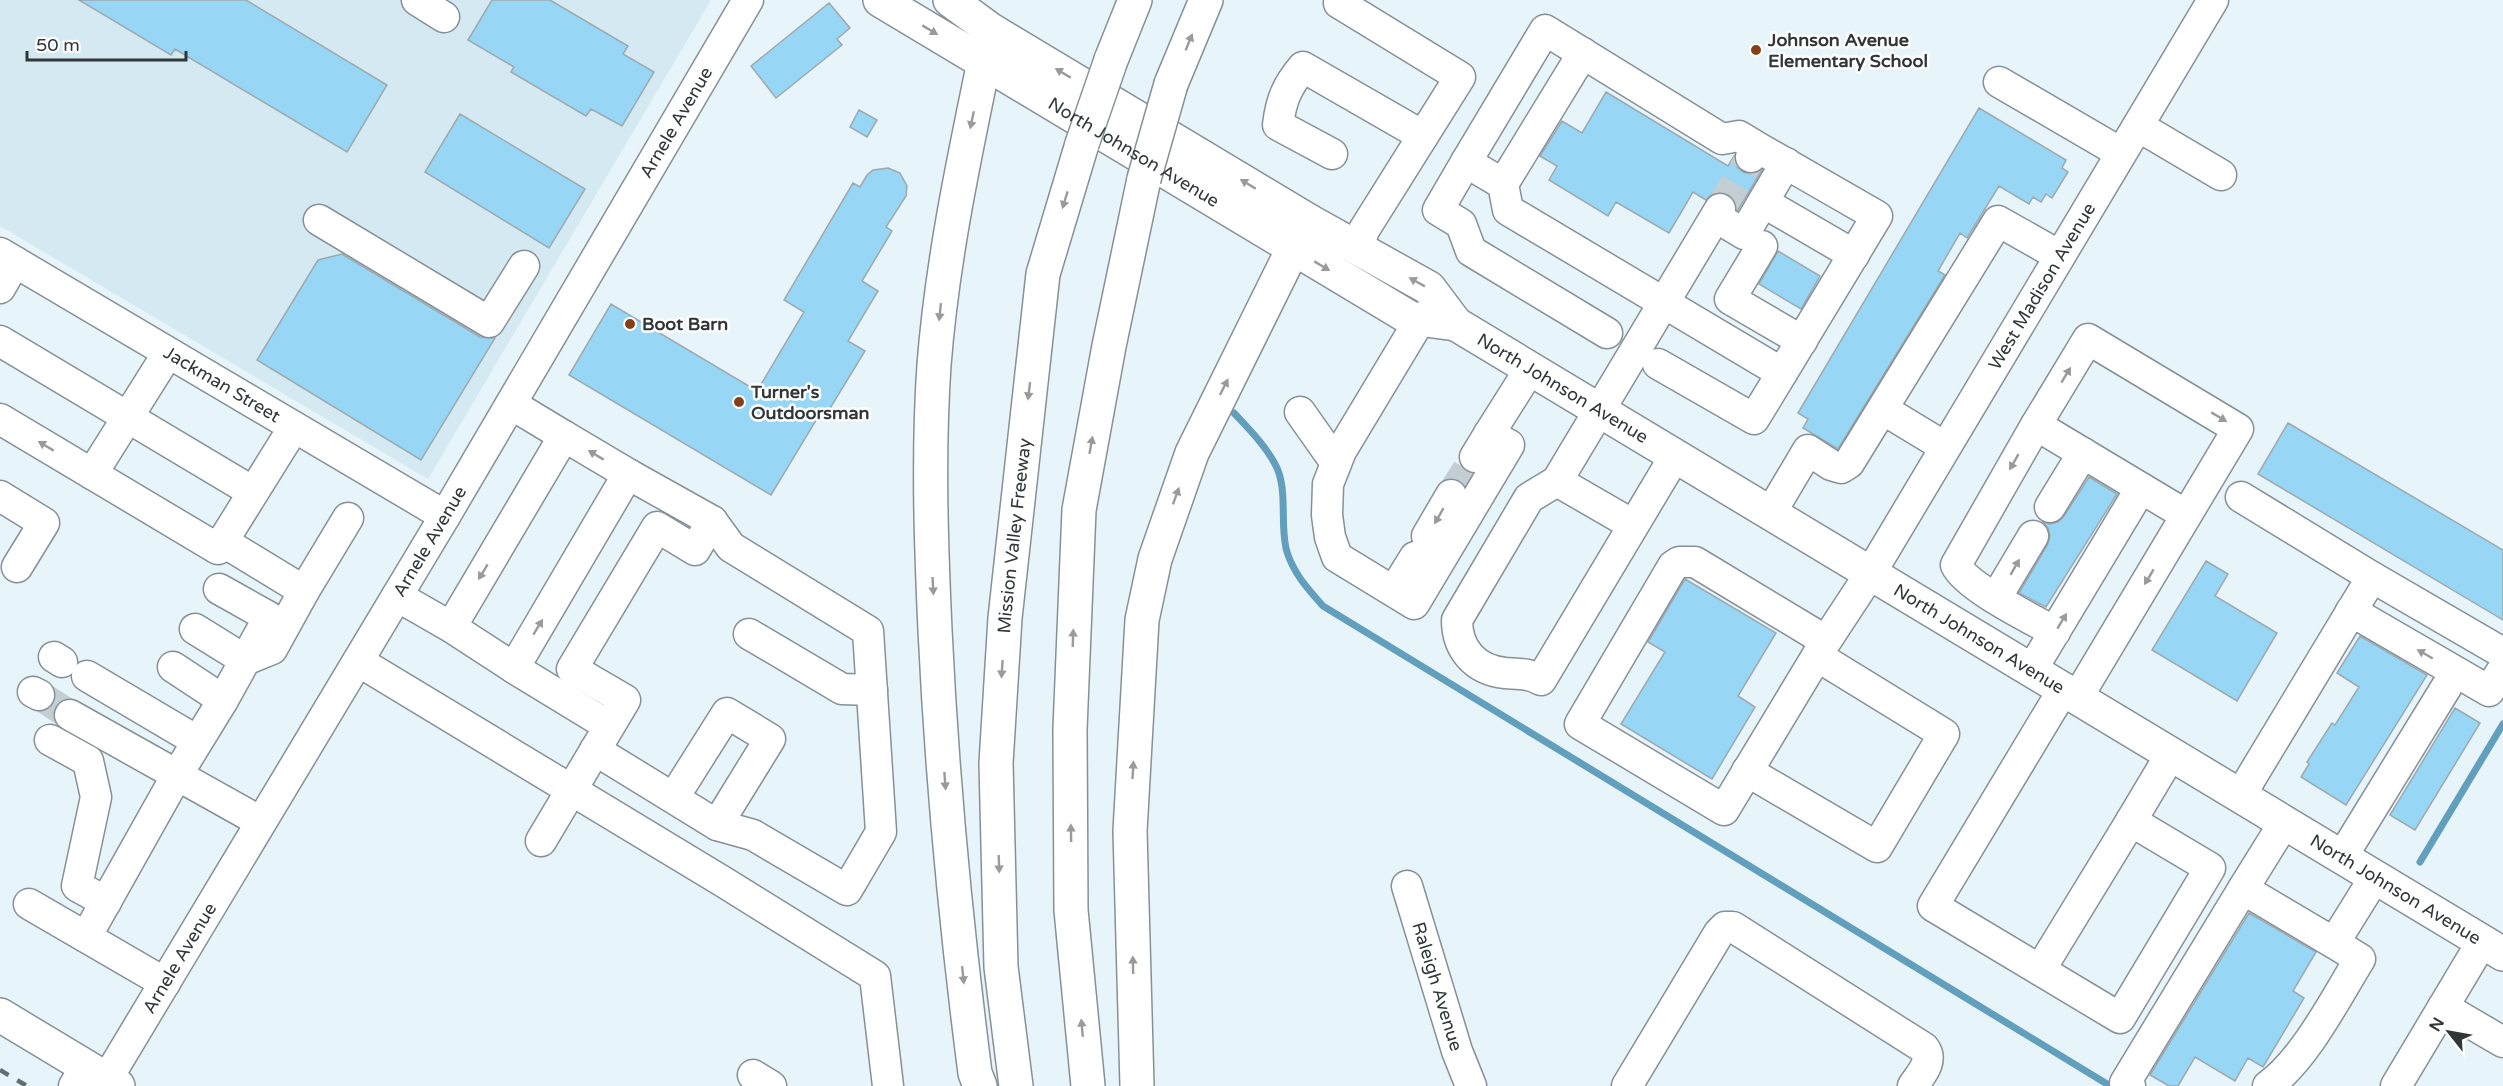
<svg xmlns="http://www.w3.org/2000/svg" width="2503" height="1086" font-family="'Varela Round',sans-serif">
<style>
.built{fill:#d5e9f3}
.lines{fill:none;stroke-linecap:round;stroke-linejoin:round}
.stream{stroke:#619fbc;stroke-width:7}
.building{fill:#97d7f5;stroke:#9da9af;stroke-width:1.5}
.minor-tunnel{stroke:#c3ced3;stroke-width:30;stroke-dasharray:30 15;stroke-linecap:butt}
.minor-casing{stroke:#869197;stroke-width:33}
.major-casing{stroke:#869197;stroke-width:36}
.highway-casing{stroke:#869197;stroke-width:36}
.minor{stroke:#fff;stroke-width:30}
.major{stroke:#fff;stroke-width:33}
.highway{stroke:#fff;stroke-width:33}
.rail{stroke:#666d71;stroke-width:4.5;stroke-dasharray:10 10;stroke-linecap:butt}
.highway-bridge-casing{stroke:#869197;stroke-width:36;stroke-linecap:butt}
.highway-bridge{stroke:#fff;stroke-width:33}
.oneway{fill:#989a9c}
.poi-dot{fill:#854017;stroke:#fff;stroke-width:2}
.labels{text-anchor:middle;stroke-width:5;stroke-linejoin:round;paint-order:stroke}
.poi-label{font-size:18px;font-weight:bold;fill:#313639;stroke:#fff;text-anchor:start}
.street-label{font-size:18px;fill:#313639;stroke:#fff}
</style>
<rect width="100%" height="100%" fill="#e7f4fa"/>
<path class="built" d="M0 0H711L428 479 0 226Z"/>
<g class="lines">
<path class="stream" d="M1234 413C1249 429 1265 445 1275 464 1289 489 1279 526 1287 552 1294 574 1308 589 1323 606L2107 1084
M2420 862 2503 724"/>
</g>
<path class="building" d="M79 0H246L387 85 347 152 175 49 171 55Z
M492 0H550L628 46 623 54 654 72 622 126 591 109 586 116 511 72 514 67 468 40Z
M829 3 850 28 837 39 842 45 776 98 751 66Z
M1606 92 1728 166 1734 156 1736 166 1743 172 1751 174 1762 170 1738 210 1735 200 1728 194 1720 192 1712 194 1706 200 1693 192 1669 233 1616 202 1608 216 1549 180 1557 166 1540 156 1562 121 1582 133Z
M1979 108 2066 160 2062 168 2068 172 2052 198 2046 194 2041 202 2033 197 2029 204 1999 186 1967 238 1960 233 1938 271 1945 275 1838 449 1803 428 1808 419 1798 413Z
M859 110 877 120 867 137 850 127Z
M460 114 585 189 549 248 425 172Z
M888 168 900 173 907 186 906 196 886 227 892 231 862 281 878 291 848 341 865 351 826 415 821 412 771 495 569 375 611 304 757 391 804 312 784 300 853 183 860 187 867 175 873 170Z
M1778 251 1820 276 1801 309 1759 284Z
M342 254 480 337 495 338 421 460 257 360 318 260Z
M2288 423 2503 550V620L2258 474Z
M2089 477 2117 494 2046 607 2019 593 2048 544 2050 536 2048 528 2043 522 2050 524 2058 522 2064 516Z
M2206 561 2228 574 2215 596 2277 633 2237 701 2152 650Z
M1685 579 1776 633 1738 696 1755 707 1712 779 1621 724 1665 652 1648 642Z
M2360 636 2427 675 2346 805 2301 777 2309 764 2307 762 2332 723 2335 725 2359 687 2337 673Z
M2455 708 2480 723 2415 830 2390 815Z
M2249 913 2316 952 2293 991 2304 998 2263 1067 2248 1058 2235 1081 2195 1057 2178 1086H2169L2150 1075Z"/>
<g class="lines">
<path class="minor-tunnel" d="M1720 209 1751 157
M1451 495 1475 457
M39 695 70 715"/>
<g class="minor-casing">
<g id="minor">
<path d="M417 0 444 17"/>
<path d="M1341 0 1339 3 1460 77 1364 230 1358 248"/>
<path d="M1999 82 2121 153"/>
<path d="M2138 126 2221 175"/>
<path d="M1332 154 1278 125C1281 100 1287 86 1303 67L1423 136"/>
<path d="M1751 157 1757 147 1739 136 1722 139 1545 30 1466 162 1503 184 1508 210 1782 373 1877 216 1757 147"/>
<path d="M1466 162 1438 210 1461 224 1471 251 1607 333"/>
<path d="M1503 184 1583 53"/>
<path d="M1763 202 1854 255"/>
<path d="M1716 217 1744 234 1786 163"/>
<path d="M319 220 489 322 524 266"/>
<path d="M1762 246 1730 299 1802 341"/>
<path id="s1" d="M0 253 445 516"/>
<path d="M0 288 15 262"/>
<path d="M1421 318 1341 451 1328 484 1327 515 1330 537 1337 557 1414 604 1509 445 1489 434 1530 369"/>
<path d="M0 341 253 492"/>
<path d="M1658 364 1754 419 1782 373"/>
<path d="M511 404 564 436"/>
<path d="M1884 410 1945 447"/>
<path d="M1300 412 1336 463"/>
<path d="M0 419 218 549 294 427"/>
<path d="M2036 425 2088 339 2238 429 2077 698"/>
<path d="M1675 456 1541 680C1528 673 1519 674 1505 673 1475 670 1457 649 1457 620L1529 498 1557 481 1720 209"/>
<path d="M1475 457 1489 434"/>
<path d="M92 474 168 353"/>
<path d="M1557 481 1633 525"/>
<path d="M2141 488 2186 515"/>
<path d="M0 496 44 523 17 567"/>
<path d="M2050 507 2083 453"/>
<path d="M1770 514 1808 450 1831 465 1841 468 1849 463 1998 221 2060 256"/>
<path d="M1427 536 1451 495"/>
<path d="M222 541 304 591 348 518"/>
<path d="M2372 577 2503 653"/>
<path d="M1394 591 1415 557"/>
<path d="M397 596 451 627 514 668 628 474 564 436 451 627"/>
<path d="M1996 598 2033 536"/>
<path d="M2351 611 2489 691 2503 669"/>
<path d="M195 629 245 660 272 649 304 591"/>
<path d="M749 634 842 689 872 690"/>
<path id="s2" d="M1826 641 1695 562H1679L1673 566 1580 724 1724 810 1826 641 1870 574 2213 0"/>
<path d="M54 657 62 662"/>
<path d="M358 661 722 881 875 976 888 1086"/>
<path d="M173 667 223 700"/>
<path d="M514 668 609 726"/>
<path d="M2031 671 2141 488 2036 425 1956 565C1966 587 2032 619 2055 632"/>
<path d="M87 676 197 741"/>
<path d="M2063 690 1933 906 2120 1018 2210 868 2131 821 2171 754"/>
<path d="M33 692 39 695"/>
<path d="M70 715 177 775 223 700 269 617 219 589"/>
<path d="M50 740 88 761 96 797 77 886 106 902"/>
<path d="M595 750 717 825 753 835 847 890 881 832 868 631 731 547 712 521 628 474"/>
<path d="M1747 771 1877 847 1944 734 1817 656"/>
<path d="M2240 796 2372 577 2241 497"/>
<path d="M674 797 727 713 770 739 717 825"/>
<path d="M2284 823 2243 889 2334 943 2375 877"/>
<path d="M541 841 625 700 572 669 657 527 695 550 712 521"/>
<path d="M2342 857 2447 686"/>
<path id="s3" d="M1407 886 1457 1051 1471 1086"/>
<path d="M29 904 165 983"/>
<path d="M86 937 177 775 261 822"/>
<path d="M2040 970 2131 821"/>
<path d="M2443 1007 2503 1042"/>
<path d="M753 1075 771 1086"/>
<path id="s4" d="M107 1079 445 516 748 0"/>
<path d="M74 1086 86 1067"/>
<path d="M1627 1086 1719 933 1725 927H1733L1924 1048C1934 1061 1921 1074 1913 1086"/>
<path d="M2130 1086 2125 1083 2243 889"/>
<path d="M2268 1086C2306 1058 2335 999 2360 959L2334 943"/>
<path d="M2396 1086 2482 942"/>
</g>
</g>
<g class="major-casing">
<g id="major">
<path id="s5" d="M880 0 1410 318 1456 324 2503 954"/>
<path d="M950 0 991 30 1309 221 1429 288 1456 324"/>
<path d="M0 1015 118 1086"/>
</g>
</g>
<g class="highway-casing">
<g id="highway">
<path d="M1111 60 1135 0"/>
<path d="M1171 84 1206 0"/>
<path d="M980 1086 975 1073C956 926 942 779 935 630 931 542 928 453 934 365 942 263 963 163 984 62"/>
<path id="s6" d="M1016 1086 1001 967 996 763 1005 618 1043 274 1082 144"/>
<path d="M1088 1086 1071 910 1070 729 1079 510 1109 346 1144 179"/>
<path d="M1137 1086 1130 831 1142 620 1155 559 1192 453 1287 261 1309 221"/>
</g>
</g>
<use href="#minor" class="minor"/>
<use href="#major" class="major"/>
<use href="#highway" class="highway"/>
<path class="rail" d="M0 1070 27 1086"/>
<g class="highway-bridge-casing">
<path id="highway-bridge" d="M1082 144 1111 60
M1144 179 1171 84"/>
</g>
<use href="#highway-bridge" class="highway-bridge"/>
</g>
<defs><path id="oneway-solid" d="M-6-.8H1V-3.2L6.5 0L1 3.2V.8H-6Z" transform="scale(1.5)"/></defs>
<g class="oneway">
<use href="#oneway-solid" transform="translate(930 30) rotate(31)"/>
<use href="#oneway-solid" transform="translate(1189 42) rotate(-68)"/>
<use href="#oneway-solid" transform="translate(1063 73) rotate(-149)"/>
<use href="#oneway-solid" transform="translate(972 120) rotate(102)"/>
<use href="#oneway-solid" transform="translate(1248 184) rotate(-149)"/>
<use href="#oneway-solid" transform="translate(1065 200) rotate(107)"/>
<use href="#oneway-solid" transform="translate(1322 266) rotate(31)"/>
<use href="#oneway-solid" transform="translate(1417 282) rotate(-151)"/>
<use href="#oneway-solid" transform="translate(940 312) rotate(96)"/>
<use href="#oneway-solid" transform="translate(2066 375) rotate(-59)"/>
<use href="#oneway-solid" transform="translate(1224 387) rotate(-63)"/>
<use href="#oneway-solid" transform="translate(1029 391) rotate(97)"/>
<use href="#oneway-solid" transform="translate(2219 417) rotate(31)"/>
<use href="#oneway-solid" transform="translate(1091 445) rotate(-80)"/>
<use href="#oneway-solid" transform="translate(46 446) rotate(-149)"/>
<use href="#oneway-solid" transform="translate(596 455) rotate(-149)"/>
<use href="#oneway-solid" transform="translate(2014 462) rotate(120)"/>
<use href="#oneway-solid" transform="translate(1176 496) rotate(-70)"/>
<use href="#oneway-solid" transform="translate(1439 516) rotate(120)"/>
<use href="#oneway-solid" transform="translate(2015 567) rotate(-60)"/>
<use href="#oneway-solid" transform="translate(483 572) rotate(121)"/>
<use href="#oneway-solid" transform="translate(2149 577) rotate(121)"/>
<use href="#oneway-solid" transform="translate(933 586) rotate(87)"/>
<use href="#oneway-solid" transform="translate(2062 621) rotate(-59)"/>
<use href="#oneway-solid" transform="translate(538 627) rotate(-59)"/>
<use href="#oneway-solid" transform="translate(1073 638) rotate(-88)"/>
<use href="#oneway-solid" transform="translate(2425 654) rotate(-150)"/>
<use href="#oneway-solid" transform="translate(1002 669) rotate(94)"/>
<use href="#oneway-solid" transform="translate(1133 770) rotate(-87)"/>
<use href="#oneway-solid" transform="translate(945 781) rotate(86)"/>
<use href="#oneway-solid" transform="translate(1071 833) rotate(-91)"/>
<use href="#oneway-solid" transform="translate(999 864) rotate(88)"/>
<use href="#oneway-solid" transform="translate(1133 965) rotate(-91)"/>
<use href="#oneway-solid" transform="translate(963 975) rotate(84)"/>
<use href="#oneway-solid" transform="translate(1082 1028) rotate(-95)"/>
</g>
<g class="poi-dot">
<circle cx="1756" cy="50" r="6"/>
<circle cx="630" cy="324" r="6"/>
<circle cx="739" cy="402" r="6"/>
</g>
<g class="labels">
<g class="poi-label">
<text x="1768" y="46">Johnson Avenue<tspan x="1768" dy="21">Elementary School</tspan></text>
<text x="642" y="330">Boot Barn</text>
<text x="751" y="398">Turner's<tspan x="751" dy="21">Outdoorsman</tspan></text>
</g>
<g class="street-label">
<text dy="6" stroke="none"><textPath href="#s4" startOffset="1113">Arnele Avenue</textPath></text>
<text dy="6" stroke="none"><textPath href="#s5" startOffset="296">North Johnson Avenue</textPath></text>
<text dy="6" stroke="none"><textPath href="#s2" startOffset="1140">West Madison Avenue</textPath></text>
<text dy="6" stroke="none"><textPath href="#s1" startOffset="258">Jackman Street</textPath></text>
<text dy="6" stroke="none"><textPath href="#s5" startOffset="789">North Johnson Avenue</textPath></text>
<text dy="6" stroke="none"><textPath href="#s6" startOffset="552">Mission Valley Freeway</textPath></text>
<text dy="6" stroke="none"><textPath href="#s4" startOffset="627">Arnele Avenue</textPath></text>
<text dy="6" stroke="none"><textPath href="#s5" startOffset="1275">North Johnson Avenue</textPath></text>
<text dy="6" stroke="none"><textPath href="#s5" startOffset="1761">North Johnson Avenue</textPath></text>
<text dy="6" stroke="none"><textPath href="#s4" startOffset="141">Arnele Avenue</textPath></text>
<text dy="6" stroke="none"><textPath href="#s3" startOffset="105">Raleigh Avenue</textPath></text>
</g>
</g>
<g transform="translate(2449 1032) rotate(301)" stroke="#ffffff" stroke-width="4.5" paint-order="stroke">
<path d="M0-4.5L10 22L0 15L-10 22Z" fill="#313639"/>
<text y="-9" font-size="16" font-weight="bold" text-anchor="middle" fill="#313639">N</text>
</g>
<path d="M27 51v9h159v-9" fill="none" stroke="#313639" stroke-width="3"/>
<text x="36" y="51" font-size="18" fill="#313639" stroke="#ffffff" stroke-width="4.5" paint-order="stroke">50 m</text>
</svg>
